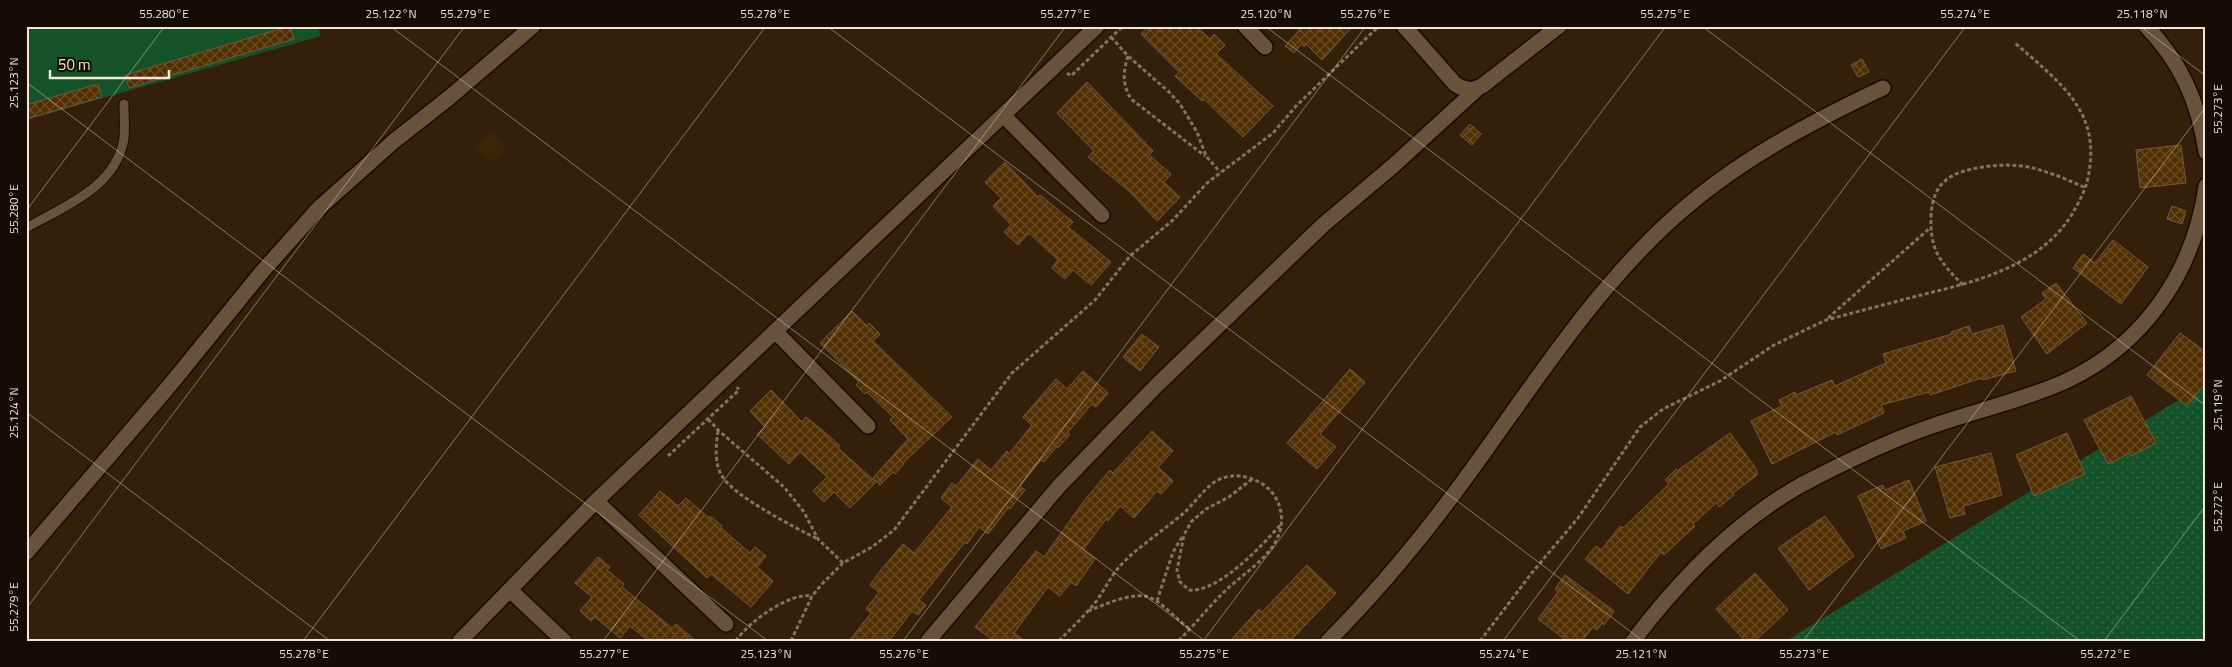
<svg xmlns="http://www.w3.org/2000/svg" width="2232" height="667" font-family="'Titillium Web',sans-serif">
  <style>
    .built { fill: #3d2407 }
    .grass { fill: url(#grass-dots) }
    .park { fill: #145228 }
    .building { fill: url(#building-cross-hatch); stroke: #6f5841 }
    .lines { fill: none; stroke-linecap: round; stroke-linejoin: round }
    .lane-casing { stroke: #1b0900; stroke-width: 11 }
    .street-casing { stroke: #1b0900; stroke-width: 18 }
    .path { stroke: #83725f; stroke-width: 3; stroke-dasharray: 4 2.5; stroke-linecap: butt }
    .lane { stroke: #69523b; stroke-width: 9 }
    .street { stroke: #69523b; stroke-width: 15 }
    .ticks { fill: none; stroke: #f3e5d8; stroke-width: 1; stroke-opacity: 0.45 }
    .neatline { fill: none; stroke: #f3e5d8; stroke-width: 2 }
    .ticks-label { font-size: 12px; text-anchor: middle; fill: #f3e5d8 }
  </style>
  <defs>
    <pattern id="grass-dots" width="8" height="8" patternUnits="userSpaceOnUse" patternTransform="scale(1.25)"><rect width="8" height="8" fill="#145228"/><path d="M2 2h.1M6 6h.1" fill="none" stroke="#376b46" stroke-width="1.8" stroke-linecap="round"/></pattern>
    <pattern id="building-cross-hatch" width="8" height="8" patternUnits="userSpaceOnUse" patternTransform="scale(1.25)"><rect width="8" height="8" fill="#512f00"/><path d="M0 0l8 8M0 8l8-8" fill="none" stroke="#6a4d24"/></pattern>
  </defs>
  <rect width="100%" height="100%" fill="#34200a"/>
  <path class="built" d="M491 132 506 148 491 162 476 146Z"/>
  <path class="grass" d="M2206 383V641H1786Z"/>
  <path class="park" d="M26 26H317L321 36 26 120Z"/>
  <path class="building" d="M290 26 294 39 129 88 125 75Z
    M1149 26H1196L1210 39 1214 34 1225 45 1216 54 1273 106 1243 137 1204 99 1202 101 1175 76 1179 72 1141 34Z
    M1303 26H1353L1322 60 1306 44 1304 47 1301 44 1294 53 1285 46Z
    M1862 59 1869 72 1858 77 1851 65Z
    M1087 82 1153 151 1149 155 1171 174 1164 182 1180 197 1157 221 1130 192 1088 157 1094 151 1057 113Z
    M98 84 102 97 26 119V105Z
    M1470 124 1481 134 1472 145 1460 135Z
    M2181 145 2186 183 2140 188 2136 150Z
    M1005 162 1038 197 1040 195 1073 222 1068 227 1111 262 1091 285 1073 270 1065 279 1052 268 1058 260 1029 233 1018 245 1004 232 1011 225 993 206 1001 198 985 182Z
    M2172 206 2186 211 2182 224 2167 219Z
    M2113 240 2148 267 2121 304 2073 268 2083 254 2095 263Z
    M2056 283 2087 323 2047 354 2021 317 2046 299 2042 293Z
    M852 311 867 326 869 323 880 334 873 341 952 417 903 463 904 464 895 474 893 472 880 485 873 478 908 439 890 420 893 417 867 392 865 394 856 385 859 382 820 343Z
    M2003 325 2016 371 1982 380 1981 378 1930 395 1929 392 1881 405 1884 413 1837 435 1836 432 1772 464 1751 421 1782 406 1779 400 1795 392 1796 395 1832 380 1835 386 1886 363 1883 354 1952 334 1951 332 1969 326 1972 334Z
    M2180 333 2206 352V382L2187 406 2147 375Z
    M1142 334 1159 347 1140 371 1123 357Z
    M1350 369 1365 382 1320 434 1336 447 1317 469 1287 443Z
    M1083 371 1108 393 1096 407 1092 404 1068 432 1070 434 1058 448 1057 446 1044 462 1041 460 1020 486 1025 490 1010 509 1009 507 988 534 979 527 967 544 965 542 919 600 926 605 918 615 912 611 889 641H849L871 613 866 609 879 592 870 585 880 571 903 544 914 553 952 507 941 498 952 483 956 486 978 459 991 470 1007 451 1009 454 1032 425 1023 417 1056 379 1067 389Z
    M771 390 802 422 806 417 827 434 840 446 838 448 876 482 850 508 834 492 824 502 813 491 827 477 800 452 789 464 757 434 765 427 750 411Z
    M2131 396 2156 443 2131 456 2130 453 2108 464 2084 420Z
    M1152 431 1173 451 1158 467 1173 481 1161 494 1157 491 1134 518 1120 506 1108 521 1106 519 1083 550 1095 559 1076 586 1071 582 1060 596 1048 587 1014 633 1025 641H994L975 627 1036 551 1044 557 1084 501 1110 470 1113 473Z
    M1730 433 1757 470V475L1733 493 1734 495 1719 507 1716 503 1693 524 1695 526 1664 555 1661 552 1628 594 1585 559 1596 546 1601 550 1620 526 1623 528 1669 484 1665 480 1676 469 1677 471Z
    M2067 433 2085 474 2034 496 2016 455Z
    M1991 453 2002 495 1963 506 1965 514 1950 518 1935 467Z
    M1909 480 1926 521 1903 531 1906 538 1881 549 1858 496 1883 485 1885 490Z
    M660 491 678 506 686 498 709 518 710 516 722 526 721 528 750 553 755 547 766 556 757 567 773 581 751 607 711 574 707 578 639 515Z
    M1825 516 1854 556 1809 590 1778 548Z
    M598 557 610 567 607 570 624 584 622 587 672 628 676 624 696 641H649L630 626 620 638 595 617 591 621 580 611 592 597 575 583Z
    M1307 565 1336 593 1290 641H1230L1259 609 1262 612Z
    M1755 573 1788 610 1755 641H1745L1716 609Z
    M1565 575 1614 611 1604 625 1602 623 1597 630 1593 627 1582 641H1567L1538 619 1558 592 1555 589Z"/>
  <g class="lines">
    <defs>
      <path id="lane" d="M26 228C63 207 117 187 124 138 125 127 124 115 124 104"/>
      <path id="street" d="M1245 26 1265 47
        M1404 26 1455 84 1460 87 1471 90 1482 86 1559 26
        M2146 26C2181 62 2199 103 2206 152
        M1003 115 1102 215
        M775 331 868 426
        M596 501 726 624
        M26 553 170 385 261 273 319 208 394 141 450 97 533 26
        M510 590 564 641
        M460 641 596 501 1097 26
        M928 641 1060 485 1157 385 1323 225 1394 165 1477 89
        M1328 641C1385 584 1437 519 1483 454 1541 373 1596 289 1670 221 1733 163 1807 124 1883 88
        M1633 641C1679 580 1734 523 1801 485 1841 464 1893 439 1935 425 1978 410 2024 400 2066 381 2145 344 2194 271 2206 186"/>
    </defs>
    <use href="#lane" class="lane-casing"/>
    <use href="#street" class="street-casing"/>
    <path class="path" d="M1111 37 1128 56 1169 92 1180 104 1197 132 1206 156 1220 172
      M1128 56C1123 72 1122 84 1131 99L1205 156
      M1067 73 1071 76 1123 26
      M1963 285C1939 261 1930 250 1931 216 1933 180 1952 172 1983 167 2003 164 2024 164 2043 171 2058 175 2072 182 2086 188
      M1828 318 1930 228
      M708 419 718 430 784 487 804 512 818 539 843 563
      M718 431C716 445 714 463 722 476 732 495 797 529 818 539
      M668 456 739 390 737 387
      M1252 479 1229 497 1206 509 1191 522 1184 535 1177 570 1180 582 1189 590C1218 593 1263 545 1281 524
      M1157 601 1173 552 1182 537
      M1088 611C1104 605 1135 590 1151 598 1164 604 1178 621 1190 629
      M736 641C748 622 790 592 812 596
      M791 641 812 596 822 584 843 563 872 547 894 530 1012 373 1095 300 1130 256 1173 220 1207 183 1273 133 1296 106 1379 26
      M1059 641C1072 627 1087 614 1098 599 1105 588 1111 577 1119 567 1137 547 1166 529 1186 511 1196 501 1204 489 1216 481 1230 473 1246 475 1259 482 1269 487 1277 497 1280 508 1290 547 1249 568 1225 591 1208 607 1195 625 1178 641
      M1480 641 1531 574 1578 518 1640 427 1663 409 1720 381 1774 345 1826 320C1856 312 1887 304 1917 296 1974 282 2037 268 2071 216 2077 205 2084 194 2087 182 2104 112 2061 84 2014 42"/>
    <use href="#lane" class="lane"/>
    <use href="#street" class="street"/>
  </g>
  <path class="ticks" d="M390 26 1205 641M827 26 1643 641M1265 26 2080 641M1702 26 2206 406M2140 26 2206 76M26 82 768 641M26 211 165 26M26 412 330 641M26 609 465 26M303 641 766 26M603 641 1066 26M903 641 1366 26M1203 641 1666 26M1503 641 1966 26M1803 641 2206 107M2104 641 2206 505"/>
  <rect width="2232" height="667" fill="none" stroke="#150c05" stroke-width="55"/>
  <path d="M50 70v8h119v-8" fill="none" stroke="#f3e5d8" stroke-width="2.5"/>
  <text x="58" y="70" font-size="15" fill="#f3e5d8" stroke="#150c05" stroke-width="4" paint-order="stroke">50 m</text>
  <rect x="28" y="28" width="2176" height="612" class="neatline"/>
  <g class="ticks-label">
    <text x="164" y="18">55.280°E</text>
    <text x="391" y="18">25.122°N</text>
    <text x="465" y="18">55.279°E</text>
    <text x="765" y="18">55.278°E</text>
    <text x="1065" y="18">55.277°E</text>
    <text x="1266" y="18">25.120°N</text>
    <text x="1365" y="18">55.276°E</text>
    <text x="1665" y="18">55.275°E</text>
    <text x="1965" y="18">55.274°E</text>
    <text x="2142" y="18">25.118°N</text>
    <text transform="translate(14 83) rotate(-90)" y="4">25.123°N</text>
    <text transform="translate(2218 109) rotate(-90)" y="4">55.273°E</text>
    <text transform="translate(14 209) rotate(-90)" y="4">55.280°E</text>
    <text transform="translate(2218 405) rotate(-90)" y="4">25.119°N</text>
    <text transform="translate(14 413) rotate(-90)" y="4">25.124°N</text>
    <text transform="translate(2218 507) rotate(-90)" y="4">55.272°E</text>
    <text transform="translate(14 607) rotate(-90)" y="4">55.279°E</text>
    <text x="304" y="658">55.278°E</text>
    <text x="604" y="658">55.277°E</text>
    <text x="766" y="658">25.123°N</text>
    <text x="904" y="658">55.276°E</text>
    <text x="1204" y="658">55.275°E</text>
    <text x="1504" y="658">55.274°E</text>
    <text x="1641" y="658">25.121°N</text>
    <text x="1804" y="658">55.273°E</text>
    <text x="2105" y="658">55.272°E</text>
  </g>
</svg>
